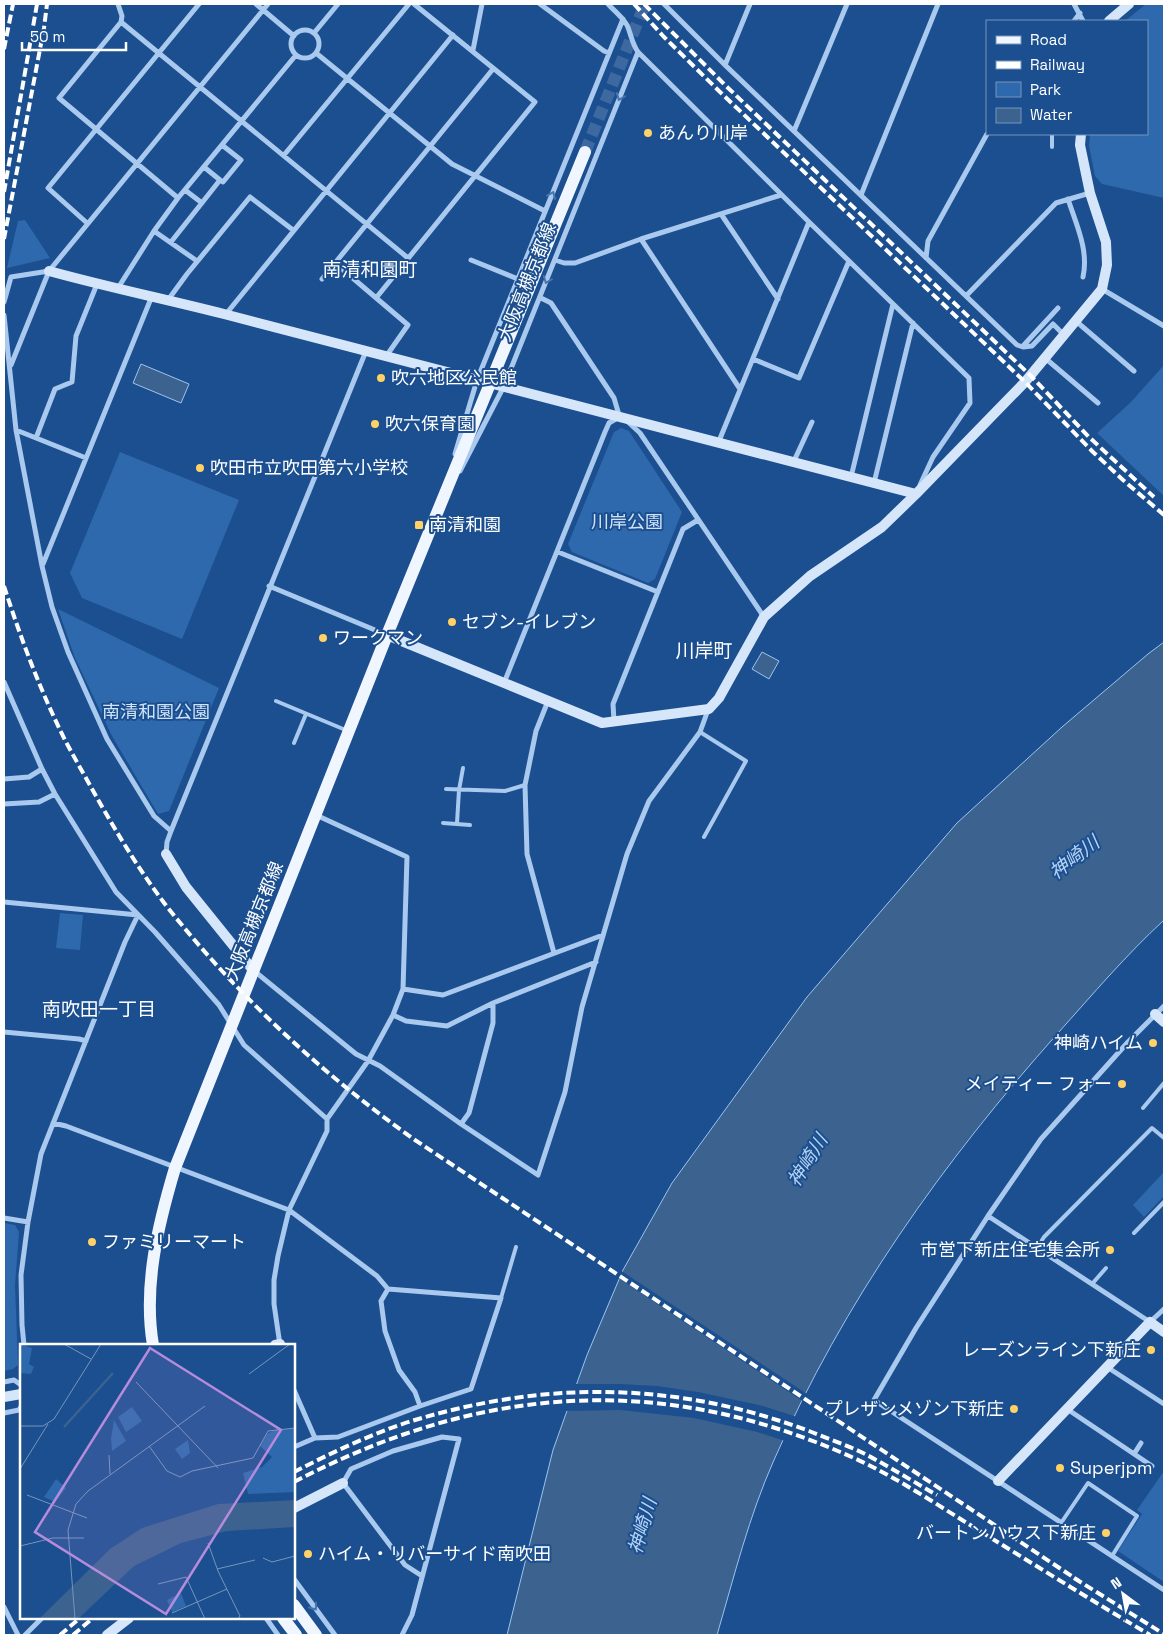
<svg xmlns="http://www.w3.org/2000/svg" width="1168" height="1639" font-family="'Space Grotesk','Noto Sans JP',sans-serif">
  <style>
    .green { fill: #2e69ad }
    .water { fill: #3c6290; stroke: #9cc4f0 }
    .pier { fill: #1b4f8f }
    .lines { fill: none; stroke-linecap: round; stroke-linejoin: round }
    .primary-tunnel { stroke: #3d69a0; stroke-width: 12; stroke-dasharray: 12 6; stroke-linecap: butt }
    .lane { stroke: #a9c9ee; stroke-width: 4 }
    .street { stroke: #a9c9ee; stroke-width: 5 }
    .secondary { stroke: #d6e6fa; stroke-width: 10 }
    .primary { stroke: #f0f6ff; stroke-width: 12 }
    .rail { stroke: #fff; stroke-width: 4; stroke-dasharray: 9 4; stroke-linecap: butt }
    .oneway { stroke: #4674ac }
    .poi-dot { fill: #ffd166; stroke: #1b4f8f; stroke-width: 2 }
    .labels { text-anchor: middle; stroke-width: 4; stroke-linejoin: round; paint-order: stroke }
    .poi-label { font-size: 18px; fill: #fff; stroke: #1b4f8f; text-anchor: start }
    .street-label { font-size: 18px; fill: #fff; stroke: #1b4f8f }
    .park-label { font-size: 18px; fill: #cfe3fa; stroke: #1b4f8f }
    .neighbourhood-label { font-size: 19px; fill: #fff; stroke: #1b4f8f }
    .water-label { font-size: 19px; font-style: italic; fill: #b5d3f5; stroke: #1b4f8f }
    .inset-river { fill: none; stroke: #3c6290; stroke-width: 2.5 }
    .inset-road { fill: none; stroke: #7695bc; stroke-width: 1 }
    .view { fill: #b68bdc; fill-opacity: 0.15; stroke: #b68bdc; stroke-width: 2.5 }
    .inset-edge { fill: none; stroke: #fff; stroke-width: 2.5 }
  </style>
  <rect width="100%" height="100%" fill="#1b4f8f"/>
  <path class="green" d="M1146 4H1164V198L1102 184 1095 176 1089 146 1090 134H1147V21H1125Z
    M25 220 50 258 7 268 18 221Z
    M1164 365V496L1097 433 1131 402Z
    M621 428 629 431 682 512 655 579 648 583 572 552 568 544 614 432Z
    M120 452 239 500 182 639 82 598 70 573Z
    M58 609 219 688 169 811 158 814 112 736 75 658Z
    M60 913 83 915 80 950 56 948Z
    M1164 1172V1196L1144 1217 1133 1205Z
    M4 1223 15 1225 19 1232 15 1285 18 1365 13 1369 4 1371Z
    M1164 1471V1582L1118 1551 1142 1514 1137 1510Z"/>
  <path class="water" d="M141 364 189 384 181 403 133 383Z
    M1164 642V920C1126 955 1093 994 1058 1033 943 1162 844 1301 774 1460 749 1516 734 1577 717 1635H507L553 1450 587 1355 623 1270 672 1183 807 997 957 823 1062 727 1148 654Z
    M762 652 779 661 769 679 752 669Z"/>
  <path class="pier" d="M620 1270 807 1394 804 1402 617 1277Z
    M574 1384H620L657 1386 698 1392 763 1406 797 1417 785 1441 757 1432 694 1418 620 1410 564 1411Z"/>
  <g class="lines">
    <path class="primary-tunnel" d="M585 152 645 4"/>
    <path class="lane" d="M1052 147V134
      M276 701 348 731
      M700 732 746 761 704 837
      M294 743 306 714
      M446 789 505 791 525 785
      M443 823 470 825
      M457 823 459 790 463 768
      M1143 1108 1164 1083
      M1134 1233 1164 1202
      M1037 1248 1044 1237 1152 1128 1164 1138
      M1092 1284 1106 1268
      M501 1298 516 1247
      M1061 1523 1088 1483 1137 1516 1112 1556"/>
    <path class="street" d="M118 4 122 16 121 22 408 258
      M256 4 294 36
      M540 4 604 51 609 53
      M608 4C616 13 620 14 627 25 631 34 632 44 638 52L809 222 969 378 970 403 933 457 920 485
      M664 4 725 65 1017 345 1023 347 1032 346 1053 324 1064 335
      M1074 4 1083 21
      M1074 21 1080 13
      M121 22 59 98 178 198
      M291 44a14 14 0 1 1 28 0a14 14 0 1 1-28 0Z
      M314 33 338 4
      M473 50 482 4
      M316 53 452 164 545 211
      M725 65 750 4
      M794 131 847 4
      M284 155 409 4
      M220 180 223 182 241 160 222 145
      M185 190 202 203
      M861 195 938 4
      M1068 199C1076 224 1089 250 1083 277
      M721 214 778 299
      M87 223 48 188 199 4
      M154 231 197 261
      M641 239 740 389
      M171 242 220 180 204 167
      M926 258 928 241 987 134
      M471 260 518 279
      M555 260 564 263H575L641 239 781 195
      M335 263 408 325 387 355
      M322 279 493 69
      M118 288 154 231 178 198 296 55
      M1102 289 1164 326
      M966 296 1056 203 1090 193
      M376 298 535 102 414 4
      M541 298 551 303 614 398 619 415
      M168 300 187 274 250 197 293 230
      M4 302 11 277 49 271
      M226 314 453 35
      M4 315 16 430 42 566 52 607 68 652 107 739 154 816 171 831
      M1077 322 1134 371
      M1023 346 1058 308
      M1045 358 1098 403
      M753 359 799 378 849 261
      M11 365 49 271 268 4
      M627 421 640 433 764 617
      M16 430 86 458
      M36 438 55 389 72 382 76 336 97 284
      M719 441 809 222
      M455 454 477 380 623 19
      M794 461 812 422
      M460 471 504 386 638 52
      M851 477 893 304
      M874 483 913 323
      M558 552 658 592
      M43 564 152 296
      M269 586 387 635
      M4 682 42 769 55 794 116 892 155 932 219 1005 244 1045 327 1119
      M504 683 605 432 609 423 619 417
      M548 701 536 731 525 785 527 854 554 953
      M614 721 613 704 683 529 698 520
      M4 779 29 777 42 769
      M4 804 39 802 55 794
      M166 854 167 842 171 831 366 351
      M4 902 138 915
      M253 970 356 1054 380 1066 461 1124 538 1175 565 1092 582 1007 627 854 649 801 700 732 708 710
      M403 989 443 995 603 935
      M1164 1006 1128 1042 1041 1139 988 1216 1150 1322 1164 1309
      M393 1015 406 1021 447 1026 493 1003 596 962
      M4 1032 79 1039 86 1041
      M53 1123 66 1126 289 1210 377 1276 388 1289 501 1298 471 1389 420 1406 338 1437 315 1438 294 1447
      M461 1124 469 1113 493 1023V1003
      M988 1216 916 1328 874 1400 1164 1590
      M4 1218 28 1222
      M388 1289 381 1301 385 1331 399 1370 415 1392 420 1406
      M24 1345 22 1325 21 1275 28 1222 41 1154 125 942 138 915
      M280 1345 274 1304V1280L278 1256 289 1210 327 1131V1119L368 1061 393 1015 403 989 407 857 316 815
      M1107 1367 1164 1404
      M4 1382 14 1380 21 1385
      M294 1390 315 1438
      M1067 1409 1152 1466
      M4 1413 19 1410 21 1407
      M1134 1454 1141 1443
      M294 1579 335 1635
      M4 1607 18 1635
      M266 1618 278 1635
      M25 1635 42 1618
      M402 1635 412 1615 459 1439 442 1437 393 1451 351 1469 343 1483 405 1565 422 1576"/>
    <path class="secondary" d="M1109 21 1129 4
      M49 271C107 287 165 299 224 314 455 373 686 432 916 494
      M387 635 602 723 709 709 719 698 764 617 810 576 882 527 916 494 1025 382 1102 289 1107 265 1106 242 1090 193 1080 145 1081 134
      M166 854 186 887 253 970
      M1155 1014 1164 1022
      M275 1345 280 1344
      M4 1397 21 1394
      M998 1481 1150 1322 1164 1332
      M294 1508 343 1483
      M107 1635 129 1618"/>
    <path class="primary" d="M153 1345C143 1286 158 1225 175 1168L387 635 585 152
      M294 1605 316 1635
      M283 1618 296 1635"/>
    <path class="rail" d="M634 4 664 37 719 91 1025 382 1093 452 1123 480 1164 515
      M644 4 725 85 1031 376 1089 437 1154 497
      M4 49 13 4
      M4 192 37 4
      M4 239 44 28 47 4
      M4 586C21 639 40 690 65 740 75 759 86 778 96 796 118 835 141 873 168 908 240 998 321 1073 415 1140L1079 1581
      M294 1472C331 1453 375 1432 415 1420 549 1380 678 1382 809 1431 826 1438 844 1444 861 1452 887 1465 912 1481 937 1495
      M294 1482C480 1385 660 1371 854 1458 896 1477 936 1504 975 1528 1033 1564 1091 1600 1150 1635
      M1074 1578 1164 1634
      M60 1635 80 1618
      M73 1635 93 1618"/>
  </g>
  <defs><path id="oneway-chevron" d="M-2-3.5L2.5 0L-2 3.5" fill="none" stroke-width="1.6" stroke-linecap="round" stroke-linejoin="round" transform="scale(1.25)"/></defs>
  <g class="oneway">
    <use href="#oneway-chevron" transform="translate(620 97) rotate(112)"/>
    <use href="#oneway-chevron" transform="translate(552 195) rotate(-67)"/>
    <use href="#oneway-chevron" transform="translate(547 280) rotate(111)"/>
    <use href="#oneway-chevron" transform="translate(314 1607) rotate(54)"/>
  </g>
  <g class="poi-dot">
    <circle cx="648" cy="133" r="5"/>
    <circle cx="381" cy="378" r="5"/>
    <circle cx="375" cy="424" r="5"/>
    <circle cx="200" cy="468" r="5"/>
    <rect x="414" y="520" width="10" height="10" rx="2.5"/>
    <circle cx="452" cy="622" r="5"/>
    <circle cx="323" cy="638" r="5"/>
    <circle cx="1153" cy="1043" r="5"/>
    <circle cx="1122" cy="1084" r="5"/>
    <circle cx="92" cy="1242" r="5"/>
    <circle cx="1110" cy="1250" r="5"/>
    <circle cx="1151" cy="1350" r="5"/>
    <circle cx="1014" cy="1409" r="5"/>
    <circle cx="1060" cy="1468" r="5"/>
    <circle cx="1106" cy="1533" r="5"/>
    <circle cx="308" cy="1554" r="5"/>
  </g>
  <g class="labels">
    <g class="poi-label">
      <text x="658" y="139">あんり川岸</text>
      <text x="391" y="384">吹六地区公民館</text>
      <text x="385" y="430">吹六保育園</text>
      <text x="210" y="474">吹田市立吹田第六小学校</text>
      <text x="429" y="531">南清和園</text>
      <text x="462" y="628">セブン-イレブン</text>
      <text x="333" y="644">ワークマン</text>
      <text x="1143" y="1049" text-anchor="end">神崎ハイム</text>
      <text x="1112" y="1090" text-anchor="end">メイティー フォー</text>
      <text x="102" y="1248">ファミリーマート</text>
      <text x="1100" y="1256" text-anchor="end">市営下新庄住宅集会所</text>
      <text x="1141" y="1356" text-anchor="end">レーズンライン下新庄</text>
      <text x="1004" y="1415" text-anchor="end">プレザンメゾン下新庄</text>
      <text x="1070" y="1474">Superjpm</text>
      <text x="1096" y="1539" text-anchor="end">バートンハウス下新庄</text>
      <text x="318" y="1560">ハイム・リバーサイド南吹田</text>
    </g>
    <g class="street-label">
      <text transform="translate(527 282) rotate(-68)" y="6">大阪高槻京都線</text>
      <text transform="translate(254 921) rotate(-68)" y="6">大阪高槻京都線</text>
    </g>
    <g class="park-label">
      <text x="627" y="528">川岸公園</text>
      <text x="156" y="718">南清和園公園</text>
    </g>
    <g class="neighbourhood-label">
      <text x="370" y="276">南清和園町</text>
      <text x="704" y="657">川岸町</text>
      <text x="99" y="1016">南吹田一丁目</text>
    </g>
    <g class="water-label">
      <text transform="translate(1074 857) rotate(-38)" y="7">神崎川</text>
      <text transform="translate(807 1160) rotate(-58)" y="7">神崎川</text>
      <text transform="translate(642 1526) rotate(-74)" y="7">神崎川</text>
    </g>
  </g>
  <g transform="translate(20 1344)">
    <rect width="275" height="275" fill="#1b4f8f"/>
    <path d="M0 0 12 4 9 20 14 23 11 30 0 29ZM112 63 122 77 106 88 98 73ZM94 76 106 97 92 107 91 94ZM257 85H275V148L228 150 223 129 242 123 252 113 240 102 247 90ZM168 96 170 109 162 115 155 105ZM36 135 46 144 35 158 24 153ZM161 249 166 262 152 268 147 256Z" fill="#2e69ad"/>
    <path d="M275 156V183L207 187 161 199 114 222 58 275H19L90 205 122 184 198 160Z" fill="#3c6290"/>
    <path class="inset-river" d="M44 83 93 29"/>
    <path class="inset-road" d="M44 0 71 15M229 30 270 0M116 38 198 124M0 82H23L34 75 81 0M129 102 147 127 160 133 172 127 233 114 248 87 275 84M89 111 90 130M0 125 28 80M7 151 67 174M188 199 198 227 220 272 218 275M0 202 33 194H64M243 214 252 218 275 212M197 225 235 216M138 240 166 233 185 275M152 269 207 245M55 275 48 186 56 160 68 147 185 62"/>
    <path class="view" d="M130 4 261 86 146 270 15 188Z"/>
    <rect width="275" height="275" class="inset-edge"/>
  </g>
  <rect width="1168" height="1639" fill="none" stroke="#ffffff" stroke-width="10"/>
  <rect x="986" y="20" width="162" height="115" fill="#1b4f8f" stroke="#7695bc"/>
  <rect x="996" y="36" width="25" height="8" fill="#f0f6ff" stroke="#7695bc"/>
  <text x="1030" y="45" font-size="15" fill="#ffffff">Road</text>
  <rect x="996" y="61" width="25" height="8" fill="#ffffff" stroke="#7695bc"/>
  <text x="1030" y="70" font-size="15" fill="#ffffff">Railway</text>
  <rect x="996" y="82" width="25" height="15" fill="#2e69ad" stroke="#7695bc"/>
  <text x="1030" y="95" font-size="15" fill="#ffffff">Park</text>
  <rect x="996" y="108" width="25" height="15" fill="#3c6290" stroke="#7695bc"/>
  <text x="1030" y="120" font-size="15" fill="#ffffff">Water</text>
  <g transform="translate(1123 1594) rotate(328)" stroke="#1b4f8f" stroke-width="4" paint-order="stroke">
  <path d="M0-4L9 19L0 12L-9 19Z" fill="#ffffff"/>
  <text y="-8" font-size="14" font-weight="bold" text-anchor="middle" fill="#ffffff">N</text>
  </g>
  <path d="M22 42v8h104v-8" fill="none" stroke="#ffffff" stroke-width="2.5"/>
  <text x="30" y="42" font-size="15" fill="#ffffff" stroke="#1b4f8f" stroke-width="4" paint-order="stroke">50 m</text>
</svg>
